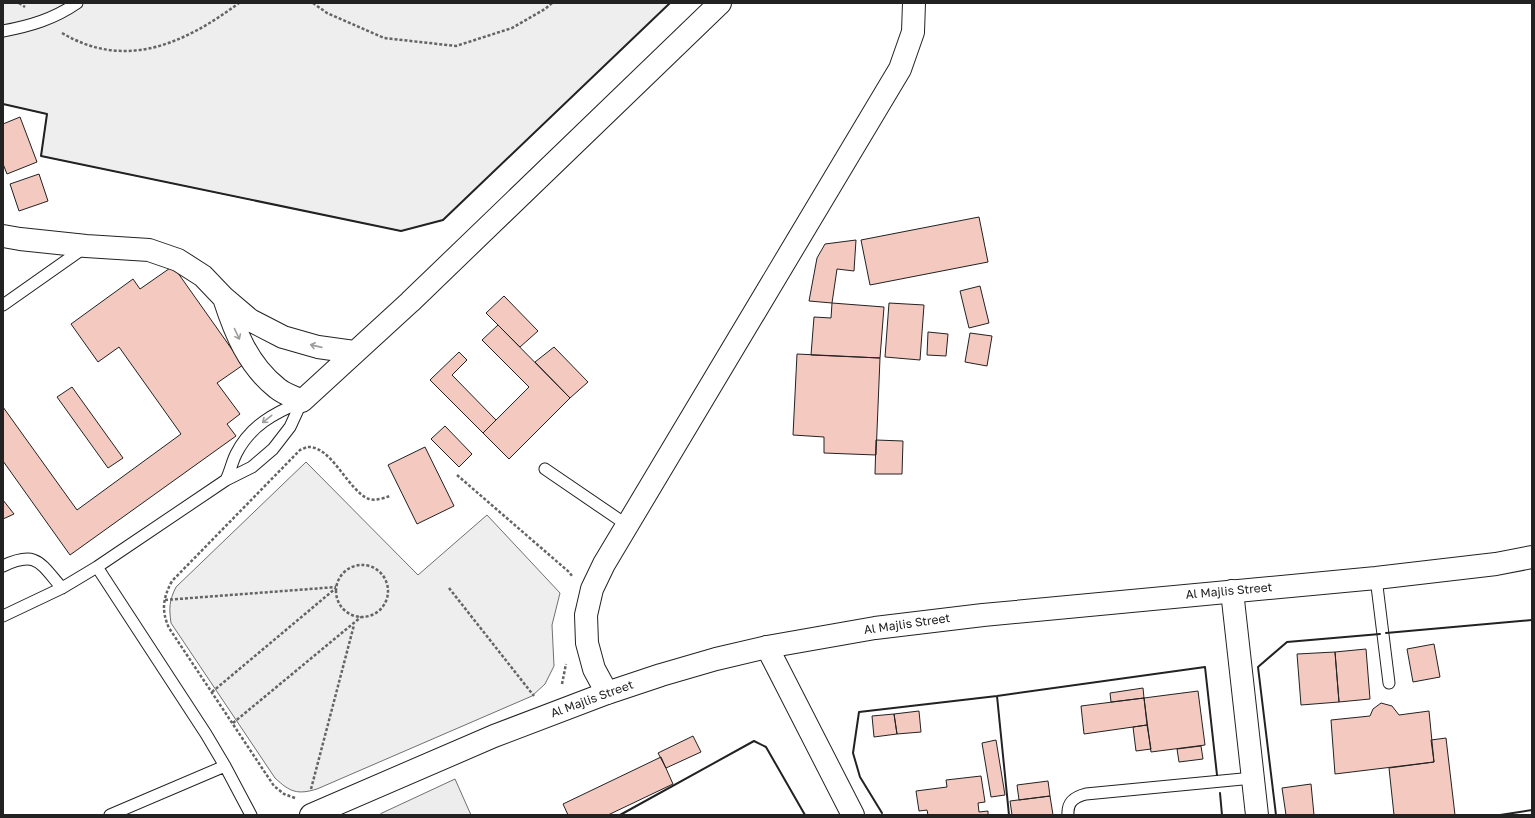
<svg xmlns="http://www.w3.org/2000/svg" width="1535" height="818" font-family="'Golos Text',sans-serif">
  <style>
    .green { fill: #eee; stroke: #6f6f6f }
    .parking { fill: #ededed; stroke: #6f6f6f }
    .building { fill: #f3c9c0; stroke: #222 }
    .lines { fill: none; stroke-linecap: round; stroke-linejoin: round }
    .lane-casing { stroke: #222; stroke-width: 13 }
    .street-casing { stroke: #222; stroke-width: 24 }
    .secondary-casing { stroke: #222; stroke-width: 24 }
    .path { stroke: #646464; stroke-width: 2.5; stroke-dasharray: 3 2; stroke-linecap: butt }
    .lane { stroke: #fff; stroke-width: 11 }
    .street { stroke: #fff; stroke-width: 22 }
    .secondary { stroke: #fff; stroke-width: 22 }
    .wall { stroke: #222; stroke-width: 2 }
    .oneway { stroke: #9c9c9c }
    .labels { text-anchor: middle; stroke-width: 3; stroke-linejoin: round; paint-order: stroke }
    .street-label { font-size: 12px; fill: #222; stroke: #fff }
  </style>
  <rect width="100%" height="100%" fill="#fff"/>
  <path class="green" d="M3 3H670L443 220 401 231 41 156 47 114 3 104Z
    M306 462 418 575 487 515 560 593 552 625 554 666 545 684 532 696 317 789C297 795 290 792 275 778L171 623C169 608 169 601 176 587Z"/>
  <path class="parking" d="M455 779 471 815H379L382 813Z"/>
  <path class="building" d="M20 117 37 162 7 174 3 164V124Z
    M39 174 48 201 19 211 10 184Z
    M979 217 988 262 870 285 861 240Z
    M856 240 854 271 837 269 832 303 809 301 817 258 825 244Z
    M173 266 243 365 217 383 240 414 227 424 236 436 70 555 3 461V407L77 510 181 434 119 347 98 362 71 324 133 279 140 289Z
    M980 286 989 323 969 328 960 291Z
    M504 296 538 331 520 347 486 313Z
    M832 303 884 307 880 358 811 355 814 317 831 318Z
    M889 303 924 305 920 360 885 357Z
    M498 325 570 398 509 459 483 433 529 387 482 340Z
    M928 332 948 334 946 356 927 355Z
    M970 333 992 336 987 366 965 362Z
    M554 347 588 382 570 398 535 362Z
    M459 352 467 360 452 375 496 420 483 433 430 380Z
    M797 354 880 358 876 455 824 453V437L793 435Z
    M72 387 123 458 108 468 57 397Z
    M445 426 472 454 459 467 431 439Z
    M876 440 903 441 902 474H875Z
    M425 447 454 506 417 524 388 465Z
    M3 500 14 514 3 519Z
    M1434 644 1440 677 1413 682 1407 649Z
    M1366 649 1370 699 1339 702 1335 652Z
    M1335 652 1339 702 1301 705 1297 654Z
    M1143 688 1144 698 1111 702 1110 693Z
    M1198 691 1205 745 1151 752 1144 698Z
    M1144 698 1147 725 1084 734 1081 706Z
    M1381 703 1392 706 1399 715 1429 711 1434 762 1335 774 1331 720 1370 716 1373 709Z
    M919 711 921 732 897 734 894 714Z
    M894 714 897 734 874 737 872 716Z
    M1147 725 1151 749 1136 751 1133 727Z
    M693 736 701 752 666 768 658 753Z
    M1446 738 1455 815H1394L1389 768 1434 762 1431 740Z
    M996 740 1005 795 991 797 982 743Z
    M1201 746 1203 759 1179 762 1177 749Z
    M661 757 673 784 608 815H568L563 804Z
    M981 776 985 802 978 803 979 812 988 811V815H928L927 810 919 811 916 791 947 787 946 780Z
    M1048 781 1050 796 1019 800 1017 785Z
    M1311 784 1314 815H1286L1282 788Z
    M1050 796 1053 815H1012L1010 801Z"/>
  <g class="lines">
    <defs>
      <path id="lane" d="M3 31C30 26 54 19 77 3
        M3 305 84 248
        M545 469 627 525
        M226 480C230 472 232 462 236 454 250 426 274 413 301 402
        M3 566C37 550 40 563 62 588
        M97 567 206 734 225 766 251 815
        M1376 578 1389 683
        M3 616 62 588 97 567 226 480 252 467 273 449 290 427 302 401
        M110 815 225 766
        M1068 815C1067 802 1074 797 1086 794L1253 778"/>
      <path id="street" d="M3 236 20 239 86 246 149 250 178 260 203 276 224 298 250 320 283 337 318 347 354 352
        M224 298C235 332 248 365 277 388 284 394 294 397 302 401L410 302 720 3
        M1232 591 1257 815
        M767 647 853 815
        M607 693 594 669 587 643 586 615 592 589 604 564 900 69 913 32 914 3"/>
      <path id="secondary" d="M311 815 494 736 607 693 661 675 716 659 767 647 875 628 983 615 1376 578 1496 564 1532 557"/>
    </defs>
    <use href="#lane" class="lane-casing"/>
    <use href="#street" class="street-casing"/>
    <use href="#secondary" class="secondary-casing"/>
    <path class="path" d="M19 3 25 7
      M313 3 327 13 384 38 456 46 512 28 545 9 552 3
      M62 33C126 71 185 43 239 3
      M457 475 569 572 572 576
      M336 591a26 26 0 1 1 52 0a26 26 0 1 1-52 0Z
      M449 588 534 696
      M165 600 336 587
      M562 684 566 664
      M212 692 336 588
      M233 723 361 617
      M311 789 354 625
      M295 798 284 794 274 786 169 628C161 610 163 598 172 581L300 450C303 449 306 447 308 447 332 446 348 491 369 499 376 501 384 498 390 496"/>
    <use href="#lane" class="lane"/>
    <use href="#street" class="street"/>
    <use href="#secondary" class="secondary"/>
    <path class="wall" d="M3 104 47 114 41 156 401 231 443 220 670 3
      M1386 633 1532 620
      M997 696 1009 815
      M1220 793 1222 815
      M882 813 860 777 853 753 859 712 997 696 1205 667 1217 775
      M620 815 754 741 766 747 805 815
      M1276 815 1258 667 1287 642 1380 634
      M1500 815 1532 810"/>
  </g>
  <defs><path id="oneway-shaft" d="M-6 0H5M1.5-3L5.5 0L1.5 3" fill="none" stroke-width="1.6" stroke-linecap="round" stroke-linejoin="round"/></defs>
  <g class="oneway">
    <use href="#oneway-shaft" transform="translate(237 334) rotate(65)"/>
    <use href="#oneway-shaft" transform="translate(316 346) rotate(-167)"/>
    <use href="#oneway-shaft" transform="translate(267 419) rotate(142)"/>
  </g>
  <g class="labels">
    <g class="street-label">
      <text transform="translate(1229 591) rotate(-5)" y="4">Al Majlis Street</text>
      <text transform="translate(907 624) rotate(-8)" y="4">Al Majlis Street</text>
      <text transform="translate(592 699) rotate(-20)" y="4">Al Majlis Street</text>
    </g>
  </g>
  <rect width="1535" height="818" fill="none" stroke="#222222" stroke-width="8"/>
</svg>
